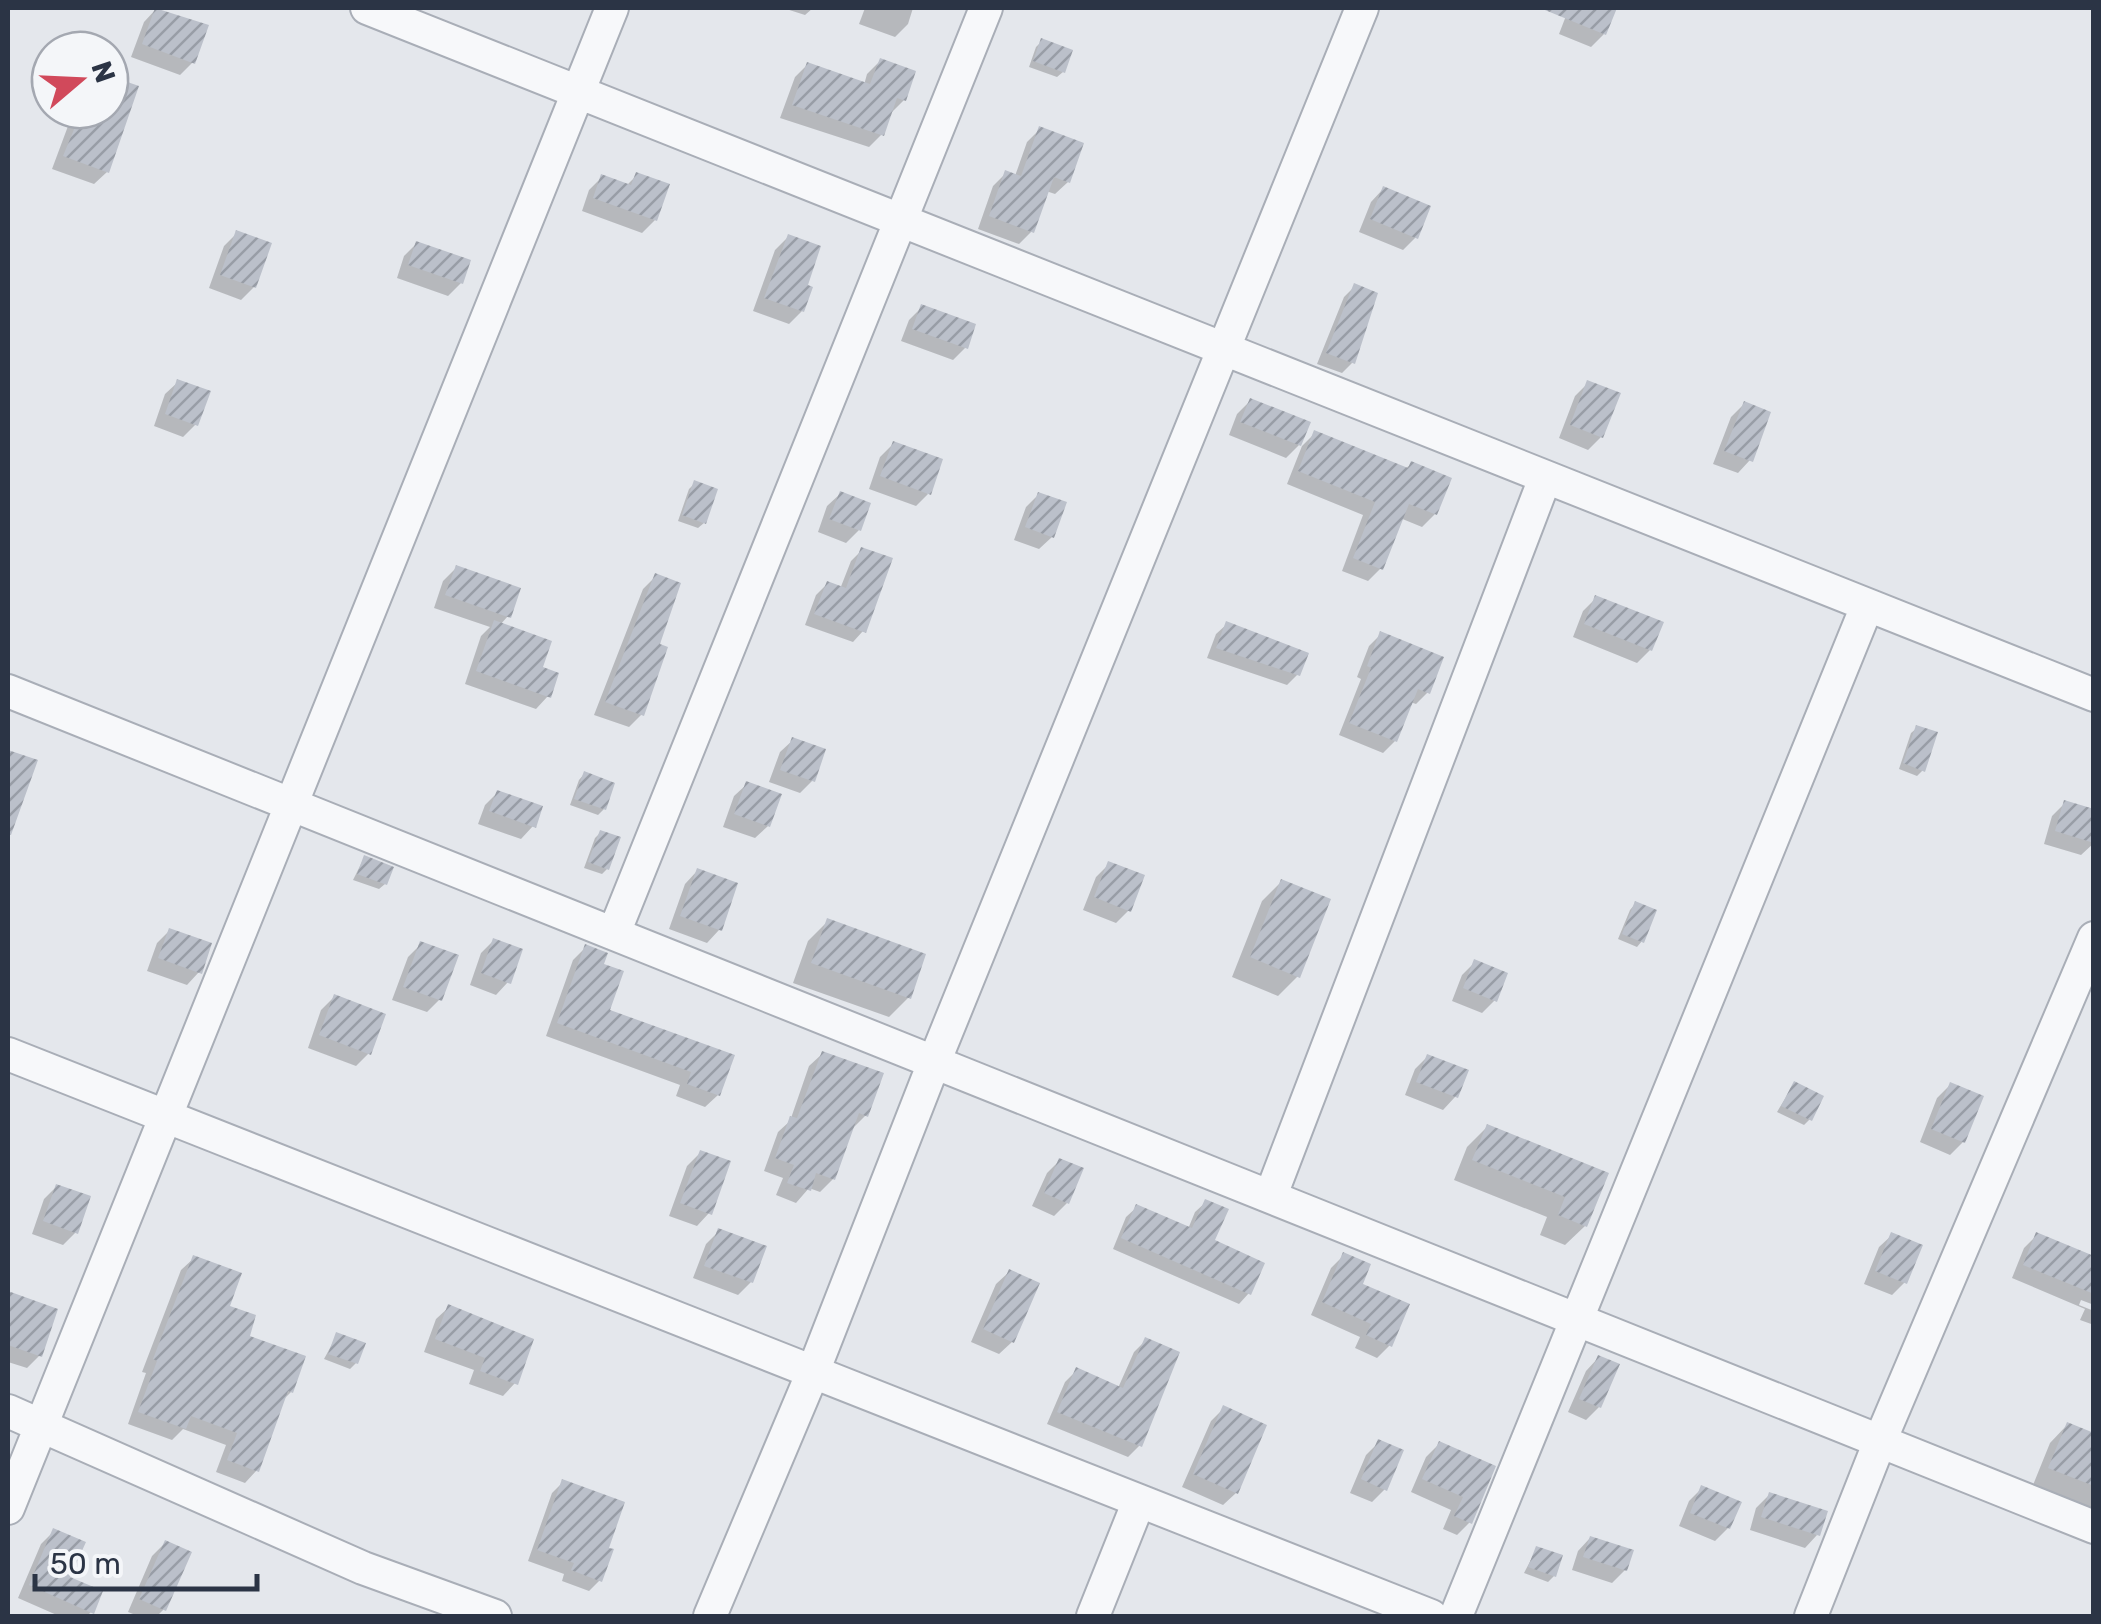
<svg xmlns="http://www.w3.org/2000/svg" width="2101" height="1624" font-family="Rubik,sans-serif">
  <style>
    .shadow { fill: #0003 }
    .building { fill: url(#building-hatch) }
    .lines { fill: none; stroke-linecap: round; stroke-linejoin: round }
    .minor-casing { stroke: #a9aeb7; stroke-width: 36 }
    .minor { stroke: #f7f8fa; stroke-width: 32 }
  </style>
  <defs>
    <pattern id="building-hatch" width="6" height="6" patternUnits="userSpaceOnUse" patternTransform="scale(2.5)"><rect width="6" height="6" fill="#bbc0ca"/><path d="M-1 1l2-2M0 6l6-6M5 7l2-2" fill="none" stroke="#989da6"/></pattern>
  </defs>
  <rect width="100%" height="100%" fill="#e4e7ec"/>
  <path class="shadow" d="M783 8H813L805 15Z
    M865 8H913L908 24 895 37 859 24Z
    M1569 8H1614L1604 34 1591 47 1559 34Z
    M156 9 193 62 180 75 131 57 144 22Z
    M1042 41 1063 72 1057 77 1029 67 1036 47Z
    M880 61 904 100 891 113 882 134 869 147 780 118 795 77 808 64 864 85 867 74Z
    M110 78 136 88 107 172 94 184 52 169 74 110H110Z
    M1040 129 1068 182 1055 194 1046 191 1032 231 1019 244 978 229 993 186 1006 173 1015 176 1027 142Z
    M637 175 655 220 642 233 582 211 589 190 602 177 626 186Z
    M1383 189 1416 237 1403 250 1359 232 1371 202Z
    M237 233 254 287 241 300 209 288 224 246Z
    M788 237 805 287 802 311 789 324 753 311 775 250Z
    M417 243 461 283 448 296 397 278 404 256Z
    M1355 286 1352 363 1342 373 1317 364 1344 297Z
    M922 307 966 347 953 360 901 341 909 320Z
    M178 382 196 424 183 437 154 426 165 394Z
    M1588 383 1601 437 1588 450 1559 438 1575 396Z
    M1250 401 1299 445 1286 458 1229 435 1237 414Z
    M1744 404 1750 460 1738 473 1713 464 1731 417Z
    M1315 433 1405 469 1411 464 1435 514 1422 527 1400 518 1381 568 1368 581 1342 571 1363 515 1287 484 1302 446Z
    M893 444 928 494 916 506 869 489 880 457Z
    M695 483 704 523 698 528 678 521 689 489Z
    M840 494 859 530 846 543 818 532 827 506Z
    M1038 495 1052 537 1039 549 1014 540 1026 507Z
    M862 550 863 631 853 642 805 625 816 595 827 584 840 589 851 561Z
    M456 568 508 616 500 625 548 696 536 709 465 684 481 636 490 627 434 608 443 581Z
    M656 576V645L642 714 629 727 594 715 643 589Z
    M1596 598 1650 650 1637 663 1573 637 1583 611Z
    M1227 624 1298 674 1287 685 1207 658 1216 634Z
    M1381 634 1428 692 1416 704 1410 702 1395 741 1383 753 1339 735 1361 679 1357 677 1369 646Z
    M1917 728 1923 770 1917 776 1899 769 1911 733Z
    M793 740 813 780 800 793 769 782 780 752Z
    M584 774 604 809 598 815 570 805 579 780Z
    M747 784 768 826 755 838 723 827 734 796Z
    M498 792 533 826 521 839 478 824 485 805Z
    M2065 803 2094 811V843L2081 855 2044 844 2052 816Z
    M600 833 607 869 602 874 584 868 595 838Z
    M364 858 385 884 379 889 353 880Z
    M1109 864 1129 910 1116 923 1083 910 1096 877Z
    M697 871 719 930 707 943 669 929 685 884Z
    M1281 882 1298 976 1278 996 1232 977 1262 901Z
    M1635 904 1642 941 1637 947 1618 939 1630 910Z
    M828 921 909 997 889 1017 793 983 808 941Z
    M170 930 199 972 187 985 147 971 157 943Z
    M494 940 508 982 496 995 470 985 481 953Z
    M421 944 440 999 427 1012 392 1000 408 957Z
    M586 947 601 965 607 1012 732 1056 718 1095 705 1107 676 1096 680 1085 546 1036 573 960Z
    M1475 962 1495 1000 1482 1013 1452 1001 1462 975Z
    M334 997 369 1053 356 1066 308 1048 321 1010Z
    M822 1054 866 1115 853 1128 833 1179 820 1192 809 1188 796 1203 776 1195 783 1178 764 1171 778 1132 790 1121 809 1066Z
    M1428 1056 1465 1072 1455 1097 1443 1110 1405 1095 1415 1069Z
    M1794 1084 1810 1119 1804 1125 1777 1112Z
    M1950 1085 1963 1142 1950 1155 1920 1142 1937 1098Z
    M1487 1127 1605 1175 1585 1226 1565 1245 1540 1235 1547 1217 1454 1180 1467 1147Z
    M700 1153 709 1213 697 1226 669 1216 687 1166Z
    M1059 1161 1081 1170 1067 1203 1054 1216 1032 1206 1047 1173Z
    M57 1186 76 1232 63 1245 32 1234 44 1199Z
    M1206 1202 1211 1242 1249 1293 1239 1304 1113 1249 1126 1217 1137 1207 1188 1229 1195 1212Z
    M719 1231 751 1282 738 1295 693 1278 706 1244Z
    M1892 1235 1905 1282 1892 1295 1864 1284 1879 1247Z
    M2037 1235 2094 1259V1305L2081 1300 2079 1305 2094 1311V1325L2080 1320 2085 1309 2012 1278 2024 1248Z
    M1344 1255 1390 1345 1377 1358 1355 1348 1360 1337 1311 1315 1331 1268Z
    M194 1258 247 1338 291 1392 282 1401 257 1470 245 1483 216 1472 226 1445 183 1429 172 1440 128 1424 146 1373 142 1372 181 1270Z
    M1009 1272 1012 1342 999 1354 971 1342 996 1284Z
    M8 1294 55 1310 39 1356 27 1368 8 1362Z
    M449 1307 515 1383 503 1396 469 1384 474 1370 424 1352 436 1319Z
    M337 1335 356 1363 350 1369 324 1359Z
    M1146 1340 1140 1445 1128 1457 1047 1424 1065 1382 1077 1370 1118 1388 1134 1352Z
    M1598 1358 1599 1407 1586 1420 1568 1412 1586 1371Z
    M1224 1408 1236 1493 1223 1505 1182 1487 1211 1421Z
    M2067 1425 2094 1436V1510L2033 1485 2050 1443Z
    M1379 1442 1385 1489 1372 1502 1350 1493 1366 1455Z
    M1439 1444 1492 1467 1470 1522 1457 1535 1443 1529 1451 1510 1411 1492 1426 1457Z
    M563 1482 606 1549 600 1580 589 1591 562 1581 564 1574 528 1561 552 1493Z
    M1702 1488 1728 1528 1715 1541 1679 1526 1689 1501Z
    M1769 1495 1817 1535 1805 1548 1750 1530 1756 1508Z
    M54 1531 67 1578 91 1612 87 1616H59L18 1598 41 1544Z
    M1590 1538 1625 1570 1612 1583 1572 1570 1578 1551Z
    M165 1543 164 1609 157 1616H138L128 1612 152 1556Z
    M1537 1548 1554 1576 1548 1582 1524 1573Z"/>
  <path class="building" d="M155 8 209 25 195 64 142 44Z
    M1540 8H1617L1606 35Z
    M1041 38 1073 50 1065 73 1033 61Z
    M880 58 916 71 906 101 897 98 884 136 792 105 807 62 870 84Z
    M110 76 139 86 109 173 63 156 82 110H110Z
    M1039 126 1084 143 1070 183 1054 177 1034 233 989 216 1005 170 1021 176Z
    M636 172 670 184 657 221 593 198 601 174 631 185Z
    M1383 186 1431 206 1418 239 1370 219Z
    M236 230 272 243 256 288 220 275Z
    M788 234 821 246 808 285 813 287 804 312 764 298Z
    M416 241 471 260 463 284 408 265Z
    M1354 283 1378 293 1355 364 1326 353Z
    M921 304 976 324 968 349 912 329Z
    M177 379 211 391 198 426 165 414Z
    M1587 380 1621 393 1603 438 1570 425Z
    M1250 398 1311 422 1301 446 1240 422Z
    M1744 401 1771 412 1753 462 1724 451Z
    M1314 430 1408 468 1411 461 1452 478 1437 515 1409 504 1383 570 1353 558 1375 502 1298 471Z
    M893 441 943 459 931 495 880 476Z
    M694 480 718 489 706 524 682 515Z
    M840 491 871 503 861 531 829 519Z
    M1038 492 1067 502 1054 538 1025 527Z
    M861 547 893 558 866 633 814 614 827 581 846 588Z
    M456 565 521 588 511 618 445 595Z
    M655 573 681 583 660 644 668 647 644 716 605 702Z
    M1595 595 1664 622 1652 651 1584 624Z
    M494 620 552 641 543 667 559 673 551 698 476 671Z
    M1226 621 1309 653 1300 676 1216 648Z
    M1380 631 1444 657 1430 694 1418 689 1397 742 1349 723 1371 668 1367 666Z
    M1916 725 1938 732 1925 772 1903 763Z
    M792 737 826 749 815 782 780 770Z
    M8 750 38 760 11 835H8Z
    M584 771 615 783 606 810 574 799Z
    M746 781 782 794 770 827 734 814Z
    M497 790 543 806 536 828 489 811Z
    M2064 800 2094 809V843L2055 831Z
    M600 830 621 837 609 870 588 862Z
    M364 855 394 867 387 885 357 874Z
    M1108 861 1145 875 1131 912 1094 897Z
    M697 868 738 883 722 931 680 916Z
    M1281 879 1331 899 1300 978 1250 957Z
    M1635 901 1657 910 1644 943 1622 934Z
    M827 918 926 954 911 999 811 963Z
    M169 928 212 943 202 974 158 958Z
    M493 938 523 949 511 984 481 973Z
    M420 941 459 955 442 1001 403 987Z
    M585 944 608 953 604 964 624 971 610 1010 735 1055 720 1096 687 1084 691 1072 557 1023Z
    M1474 959 1508 973 1497 1002 1463 988Z
    M334 994 386 1014 371 1055 319 1035Z
    M822 1051 884 1073 868 1117 859 1113 835 1180 816 1173 811 1191 787 1183 794 1165 775 1158 790 1116 797 1118Z
    M1427 1054 1469 1070 1458 1098 1416 1082Z
    M1794 1081 1824 1096 1812 1121 1781 1106Z
    M1950 1082 1984 1096 1965 1143 1931 1129Z
    M1487 1124 1609 1173 1587 1227 1558 1215 1565 1197 1472 1160Z
    M700 1150 731 1161 712 1215 680 1203Z
    M1059 1158 1084 1168 1069 1204 1044 1193Z
    M56 1184 91 1196 78 1234 43 1221Z
    M1205 1199 1229 1209 1215 1240 1265 1263 1251 1295 1121 1238 1136 1204 1192 1228Z
    M718 1228 767 1246 753 1283 704 1266Z
    M1891 1232 1923 1245 1907 1284 1875 1271Z
    M2036 1232 2094 1256V1294L2023 1265Z
    M1343 1252 1371 1264 1363 1284 1410 1304 1392 1347 1366 1335 1371 1324 1322 1302Z
    M193 1255 242 1273 230 1306 256 1315 250 1336 306 1356 293 1393 288 1391 259 1472 227 1460 237 1433 191 1416 186 1429 138 1412 157 1361 153 1359Z
    M1009 1269 1040 1283 1014 1343 983 1329Z
    M8 1291 58 1309 42 1357 8 1345Z
    M448 1304 534 1339 518 1385 480 1371 485 1358 435 1339Z
    M336 1332 366 1343 358 1364 328 1354Z
    M1145 1337 1180 1352 1142 1447 1057 1412 1076 1367 1123 1388Z
    M1598 1355 1620 1364 1601 1408 1579 1399Z
    M1223 1405 1267 1425 1238 1494 1193 1474Z
    M2067 1422 2094 1433V1486L2048 1468Z
    M1378 1439 1404 1450 1387 1491 1361 1479Z
    M1439 1441 1496 1466 1472 1524 1454 1516 1463 1497 1422 1479Z
    M562 1479 625 1502 609 1548 614 1549 602 1582 571 1570 574 1563 537 1550Z
    M1701 1485 1742 1502 1730 1529 1690 1513Z
    M1769 1492 1828 1511 1820 1536 1761 1517Z
    M53 1528 86 1542 70 1577 103 1591 94 1614 29 1585Z
    M1590 1536 1634 1550 1627 1571 1583 1557Z
    M165 1540 192 1552 166 1611 139 1599Z
    M1536 1546 1563 1555 1556 1577 1528 1567Z"/>
  <g class="lines">
    <defs>
      <path id="minor" d="M367 8 2094 695
        M8 691 2094 1527
        M614 933 986 8
        M8 1054 1431 1616
        M1271 1195 1545 478
        M8 1411 363 1568 495 1616
        M8 1508 612 8
        M710 1616 813 1372 935 1060 1362 8
        M1093 1616 1139 1501
        M1456 1616 1867 606
        M1811 1616 1880 1441 2094 938"/>
    </defs>
    <use href="#minor" class="minor-casing"/>
    <use href="#minor" class="minor"/>
  </g>
  <rect width="2101" height="1624" fill="none" stroke="#2b3445" stroke-width="20"/>
  <g transform="translate(80 80) rotate(71)"><circle r="48" fill="#f4f6f9" stroke="#a4a8b1" stroke-width="2.5"/>
  <path d="M0-8L18 38L0 25L-18 38Z" fill="#d1495b"/>
  <text y="-15" font-size="28" font-weight="bold" text-anchor="middle" fill="#2b3445">N</text>
  </g>
  <path d="M35 1574v15h222v-15" fill="none" stroke="#2b3445" stroke-width="5"/>
  <text x="50" y="1574" font-size="30" fill="#2b3445" stroke="#f4f6f9" stroke-width="8" paint-order="stroke">50 m</text>
</svg>
